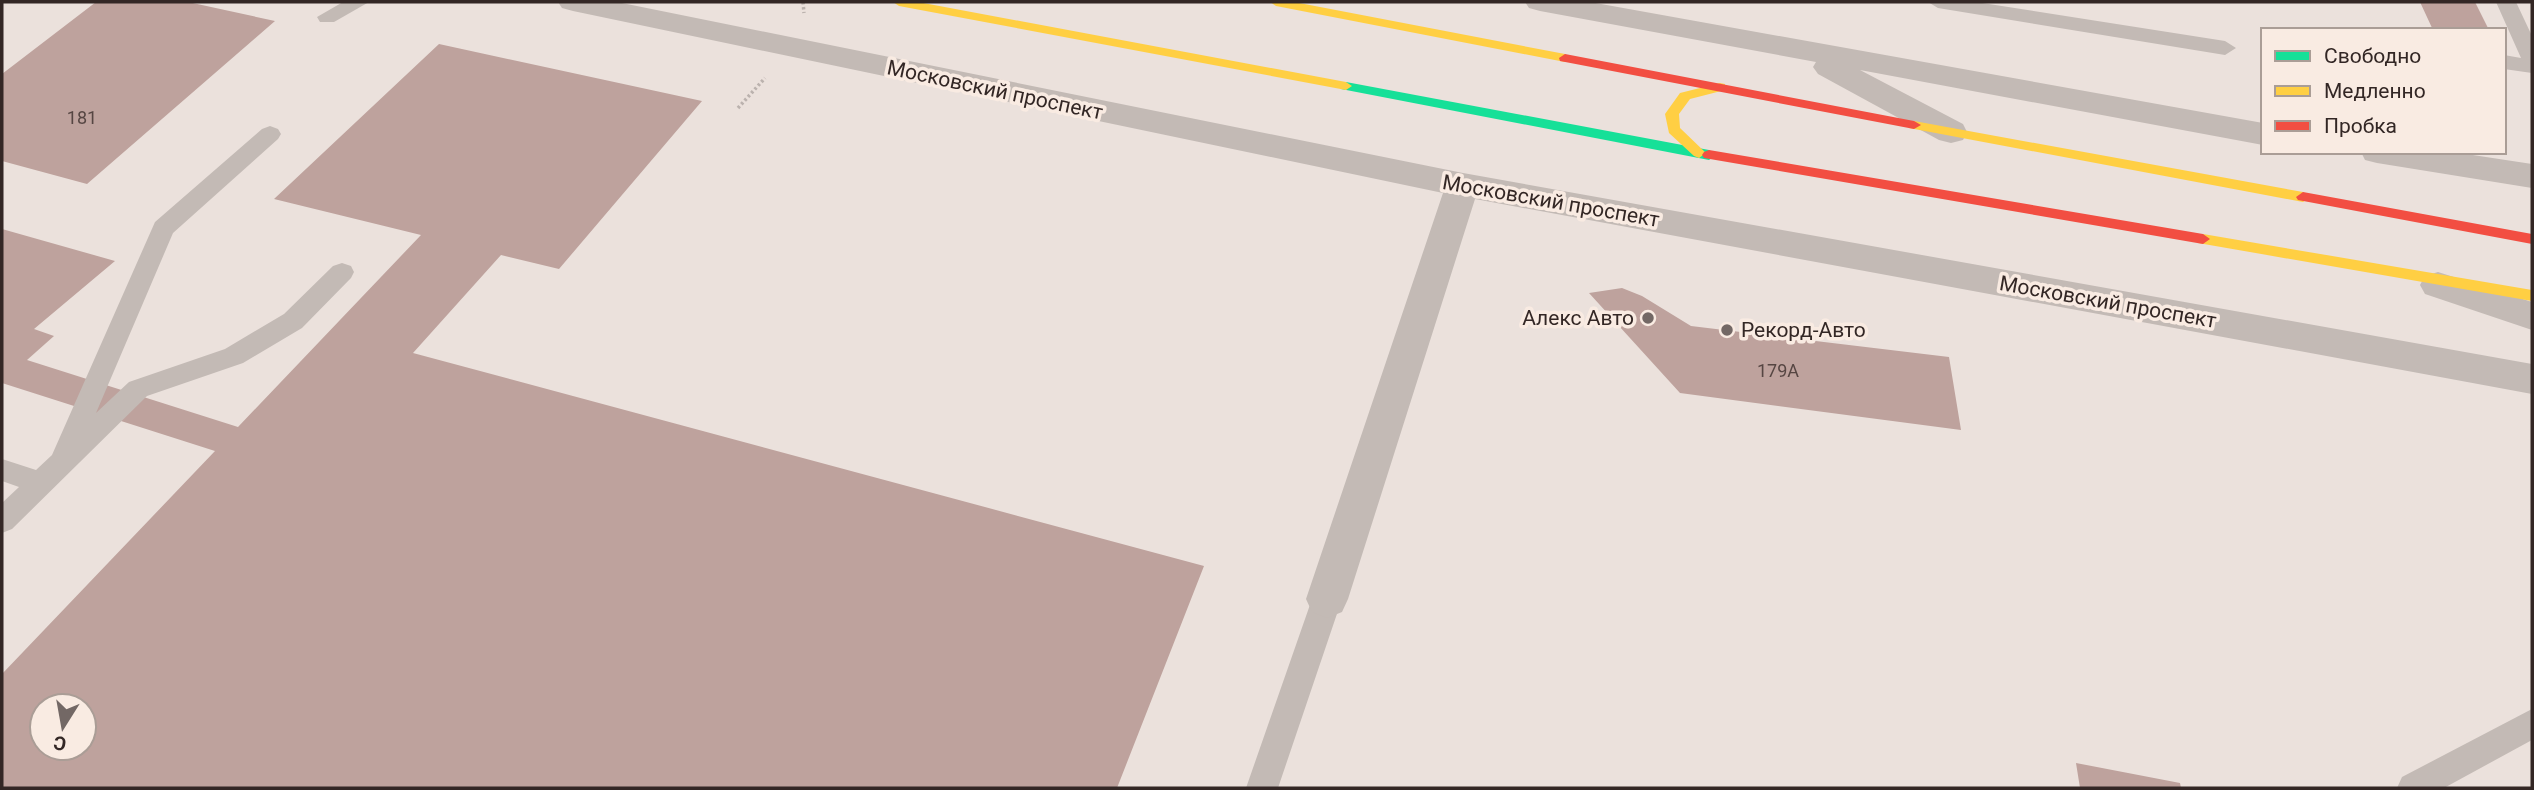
<svg xmlns="http://www.w3.org/2000/svg" width="2534" height="790" font-family="Roboto,sans-serif">
  <style>
    .building { fill: #bea29d; fill-rule: evenodd }
    .lines { fill: none; stroke-linecap: round; stroke-linejoin: round }
    .path { stroke: #bbb2ae; stroke-width: 3.5; stroke-dasharray: 2.5 2.5; stroke-linecap: butt }
    .lane { fill: #c3bab5; fill-rule: evenodd }
    .street { fill: #c3bab5; fill-rule: evenodd }
    .fast { fill: #16e098; fill-rule: evenodd }
    .slow { fill: #ffcf43; fill-rule: evenodd }
    .jam { fill: #f24e42; fill-rule: evenodd }
    .poi-dot { fill: #736865; stroke: #f9ebe2; stroke-width: 2.5 }
    .labels { text-anchor: middle; stroke-width: 7; stroke-linejoin: round; paint-order: stroke }
    .number-label { font-size: 18px; fill: #564643 }
    .street-label { font-size: 21px; fill: #332725; stroke: #f9ebe2 }
    .poi-label { font-size: 21px; fill: #332725; stroke: #f9ebe2; text-anchor: end }
  </style>
  <rect width="100%" height="100%" fill="#ebe1dc"/>
  <path class="building" d="M96 2H188L275 21 87 184 2 161V74Z
    M2420 2H2475L2489 30H2433Z
    M439 44 702 101 559 269 501 255 413 353 1204 566 1117 788H2V674L215 451 2 383V229L115 261 34 329 54 336 27 360 238 427 421 235 274 199ZM42 706H84V748H42Z
    M1622 288 1642 296 1691 326 1949 357 1961 430 1680 393 1589 293Z
    M2076 763 2180 783 2181 788H2080Z"/>
  <g class="lines">
    <path class="path" d="M803 2 804 13
      M738 108 765 78"/>
    <path class="lane" d="M343 2H369L334 22H320L317 17Z
      M1928 2H1976L2225 41 2236 48 2225 55 1938 8Z
      M2496 2H2516L2532 36V73L2504 69V55L2521 58Z
      M270 126 278 129 281 134 278 139 173 233 96 413 129 382 225 349 284 314 333 266 342 263 351 266 354 272 351 278 302 328 243 363 147 396 12 529 2 533V503L19 487 2 481V459L36 470 52 455 155 222 262 129Z
      M1327 586 1337 590 1342 599 1278 788H1246L1312 599 1317 590Z
      M2532 709V740L2444 788H2397L2402 777Z"/>
    <path class="street" d="M558 2H617L1463 173 2532 364V394L1475 199 1348 599 1342 612 1327 618 1312 612 1306 599 1443 193 573 11 562 8Z
      M1525 2H1590L2263 123V145L1860 70 1963 124 1967 132 1963 140 1951 143 1939 140 1818 74 1813 67 1816 62 1540 11 1529 8Z
      M2361 152H2453L2532 164V188L2377 163 2365 160Z
      M2438 272 2532 302V330L2425 294 2420 285 2425 276Z"/>
    <path class="fast" d="M1346 82 1709 150 1716 155 1709 160 1341 89 1340 86Z"/>
    <path class="slow" d="M893 2H918L1346 82 1352 86 1346 90 899 6Z
      M1270 2H1294L1565 54 1571 58 1565 62 1276 6Z
      M1720 83 1725 84V90L1690 99 1679 114 1680 128 1706 153 1699 158 1694 156 1669 133 1665 114 1680 93Z
      M1914 121 2303 192 2310 197 2303 202 1909 128V122Z
      M2203 234 2532 290V301L2198 243 2196 239 2198 235Z"/>
    <path class="jam" d="M1565 54 1914 121 1921 125 1914 129 1560 61 1559 58Z
      M1709 150 2203 234 2210 239 2203 244 1704 158 1702 155 1704 152Z
      M2303 192 2532 234V244L2298 200 2296 197Z"/>
  </g>
  <g class="poi-dot">
    <circle cx="1648" cy="318" r="7"/>
    <circle cx="1727" cy="330" r="7"/>
  </g>
  <g class="labels">
    <g class="number-label">
      <text x="82" y="124">181</text>
      <text x="1778" y="377">179А</text>
    </g>
    <g class="street-label">
      <text transform="translate(995 90) rotate(12)" y="7">Московский проспект</text>
      <text transform="translate(1551 201) rotate(10)" y="7">Московский проспект</text>
      <text transform="translate(2108 302) rotate(10)" y="7">Московский проспект</text>
    </g>
    <g class="poi-label">
      <text x="1634" y="325">Алекс Авто</text>
      <text x="1741" y="337" text-anchor="start">Рекорд-Авто</text>
    </g>
  </g>
  <rect width="2534" height="790" fill="none" stroke="#332725" stroke-width="7"/>
  <rect x="2261" y="28" width="245" height="126" fill="#f9ebe2" stroke="#aa9d96" stroke-width="2"/>
  <rect x="2275" y="51" width="35" height="10" fill="#16e098" stroke="#aa9d96" stroke-width="2"/>
  <text x="2324" y="63" font-size="21" fill="#332725">Свободно</text>
  <rect x="2275" y="86" width="35" height="10" fill="#ffcf43" stroke="#aa9d96" stroke-width="2"/>
  <text x="2324" y="98" font-size="21" fill="#332725">Медленно</text>
  <rect x="2275" y="121" width="35" height="10" fill="#f24e42" stroke="#aa9d96" stroke-width="2"/>
  <text x="2324" y="133" font-size="21" fill="#332725">Пробка</text>
  <g transform="translate(63 727) rotate(191)"><circle r="33" fill="#f9ebe2" stroke="#aa9d96" stroke-width="2"/>
  <path d="M0-5L12 26L0 18L-12 26Z" fill="#736865"/>
  <text y="-10" font-size="19" font-weight="bold" text-anchor="middle" fill="#332725">С</text>
  </g>
</svg>
